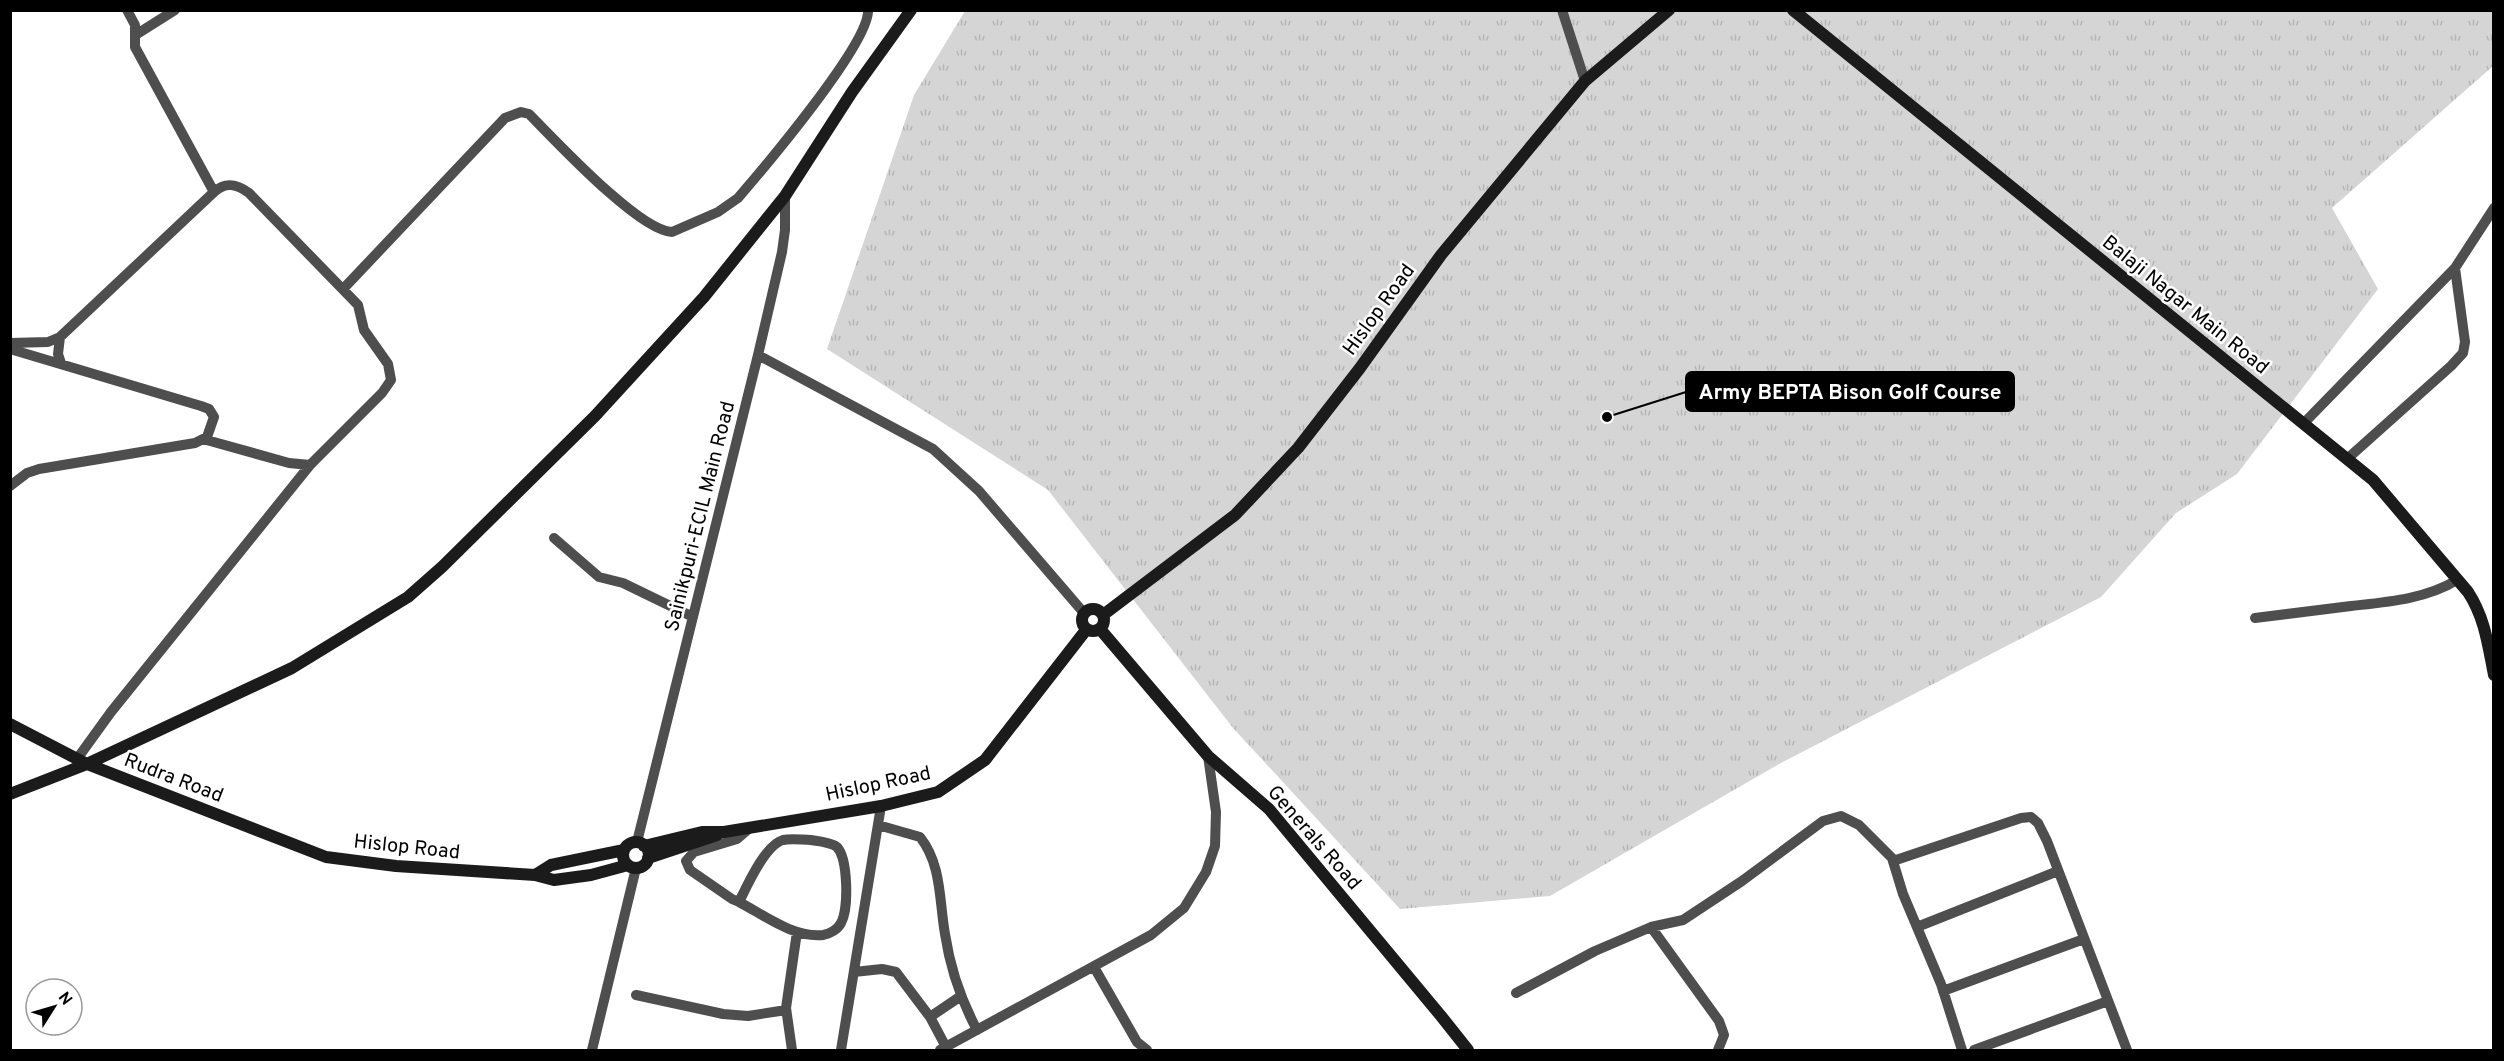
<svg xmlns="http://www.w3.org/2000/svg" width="2504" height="1061" font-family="Overpass,sans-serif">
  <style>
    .grass { fill: url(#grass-tufts) }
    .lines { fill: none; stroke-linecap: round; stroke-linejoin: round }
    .street { stroke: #4e4e4e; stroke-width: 10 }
    .secondary { stroke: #1b1b1b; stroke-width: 12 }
    .labels { text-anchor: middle; stroke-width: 5; stroke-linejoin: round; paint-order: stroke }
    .street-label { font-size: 20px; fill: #000; stroke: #fff }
    .leader { fill: none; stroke: #000; stroke-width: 2 }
    .callout-dot { fill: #000; stroke: #fff; stroke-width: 2 }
    .callout { fill: #000; stroke: #000; stroke-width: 2 }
    .callout-label { font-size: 21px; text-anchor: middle; font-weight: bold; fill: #fff }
  </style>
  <defs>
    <pattern id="grass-tufts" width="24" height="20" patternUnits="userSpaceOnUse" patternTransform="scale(1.5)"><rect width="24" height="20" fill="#d5d5d5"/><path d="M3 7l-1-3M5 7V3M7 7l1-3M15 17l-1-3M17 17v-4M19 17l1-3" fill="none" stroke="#b5b5b5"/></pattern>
  </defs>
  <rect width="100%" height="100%" fill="#fff"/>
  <path class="grass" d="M965 11H2493V66L2332 208 2378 289 2237 474 2176 513 2101 597 1779 764 1550 896 1400 909 1233 728 1048 490 827 349 914 95Z"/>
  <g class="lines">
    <path class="street" d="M127 10 135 25V47L214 192
      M1562 10 1585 81
      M137 34 175 10
      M344 288 505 118 521 112 529 114C555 140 639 231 672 232L718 212 738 198C763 169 870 43 868 10
      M10 343 48 342 60 337
      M10 349 201 406 209 409 214 417 207 437 195 443 39 469 27 473 10 486
      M758 355 933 449 979 491 1084 613
      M61 363 58 354 60 337 214 192C226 181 237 184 249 193L358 305 364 330 388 364 391 380 382 393 310 465 111 712 77 759
      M2304 423 2455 268 2494 208
      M203 439 289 463 310 465
      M2347 459 2451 366 2463 353 2465 342 2455 268
      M554 538 599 577 623 583 693 617
      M2255 618C2287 614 2319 610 2351 606 2387 602 2426 599 2457 580
      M878 825 920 837C942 865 939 900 945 934 950 967 961 1000 977 1030
      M637 842 758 355 782 252 785 230V196
      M1893 861 2021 818 2031 817 2038 823 2047 841 2127 1050
      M739 902C747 886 765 845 783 840 792 838 802 840 811 840 818 841 831 842 837 847 848 859 849 909 841 923 838 929 830 934 823 935 793 938 764 915 739 902L732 899 690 870 686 861 694 852 737 839 751 827
      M1651 927 1719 1021 1724 1035 1718 1050
      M1917 927 2058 871
      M1094 967 1137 1042 1147 1050
      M854 972 882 969 896 972 930 1017 946 1047
      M1943 991 2084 939
      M1516 993 1595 951 1651 927 1683 920 1742 881 1823 821 1841 816 1859 825 1892 858 1903 894 1941 984 1962 1050
      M636 995 723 1014 748 1016 786 1010
      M930 1017 961 996
      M592 1050 636 868
      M792 1050 786 1008 797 932
      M841 1050 881 806
      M940 1050 1151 935 1184 908 1206 872 1215 846 1216 812 1208 756
      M1974 1050 2108 1001"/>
    <path class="secondary" d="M1793 10 2373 480 2468 592C2485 618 2488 645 2494 675
      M1082 620a11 11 0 1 1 22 0a11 11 0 1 1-22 0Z
      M1103 615 1235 515 1298 448 1360 368 1441 255 1585 81 1669 10
      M1100 629 1208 756 1269 809 1441 1016 1468 1050
      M10 724 87 764 326 857 396 866 535 875 554 880 591 875 628 865
      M10 794 87 764 292 668 408 597 442 567 595 416 704 297 785 196 852 92 911 10
      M623 855a13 13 0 1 1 26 0a13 13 0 1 1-26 0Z
      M644 846 702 832H724L881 806 938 792 985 760 1086 630
      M648 858 717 835
      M535 875 551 865 624 850"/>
  </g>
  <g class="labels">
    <g class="street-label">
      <text transform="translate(2186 304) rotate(39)" y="7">Balaji Nagar Main Road</text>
      <text transform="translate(1378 309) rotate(-54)" y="7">Hislop Road</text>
      <text transform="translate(699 516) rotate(-76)" y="7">Sainikpuri-ECIL Main Road</text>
      <text transform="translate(174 777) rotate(21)" y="7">Rudra Road</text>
      <text transform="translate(878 783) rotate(-12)" y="7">Hislop Road</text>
      <text transform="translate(1315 837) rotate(49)" y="7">Generals Road</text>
      <text transform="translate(407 846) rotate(6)" y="7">Hislop Road</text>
    </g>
  </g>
  <path class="leader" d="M1607 417L1686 392"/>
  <circle class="callout-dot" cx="1607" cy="417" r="6"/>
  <rect class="callout" x="1686" y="372" width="328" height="39" rx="6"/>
  <g class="callout-label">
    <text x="1850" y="399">Army BEPTA Bison Golf Course</text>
  </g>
  <rect width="2504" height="1061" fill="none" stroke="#000000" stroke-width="24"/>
  <g transform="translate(54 1007) rotate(53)"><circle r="28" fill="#ffffff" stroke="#999999" stroke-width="1.5"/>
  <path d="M0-4.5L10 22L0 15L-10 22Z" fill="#000000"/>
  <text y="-9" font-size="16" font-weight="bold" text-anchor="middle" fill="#000000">N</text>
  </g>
</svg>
